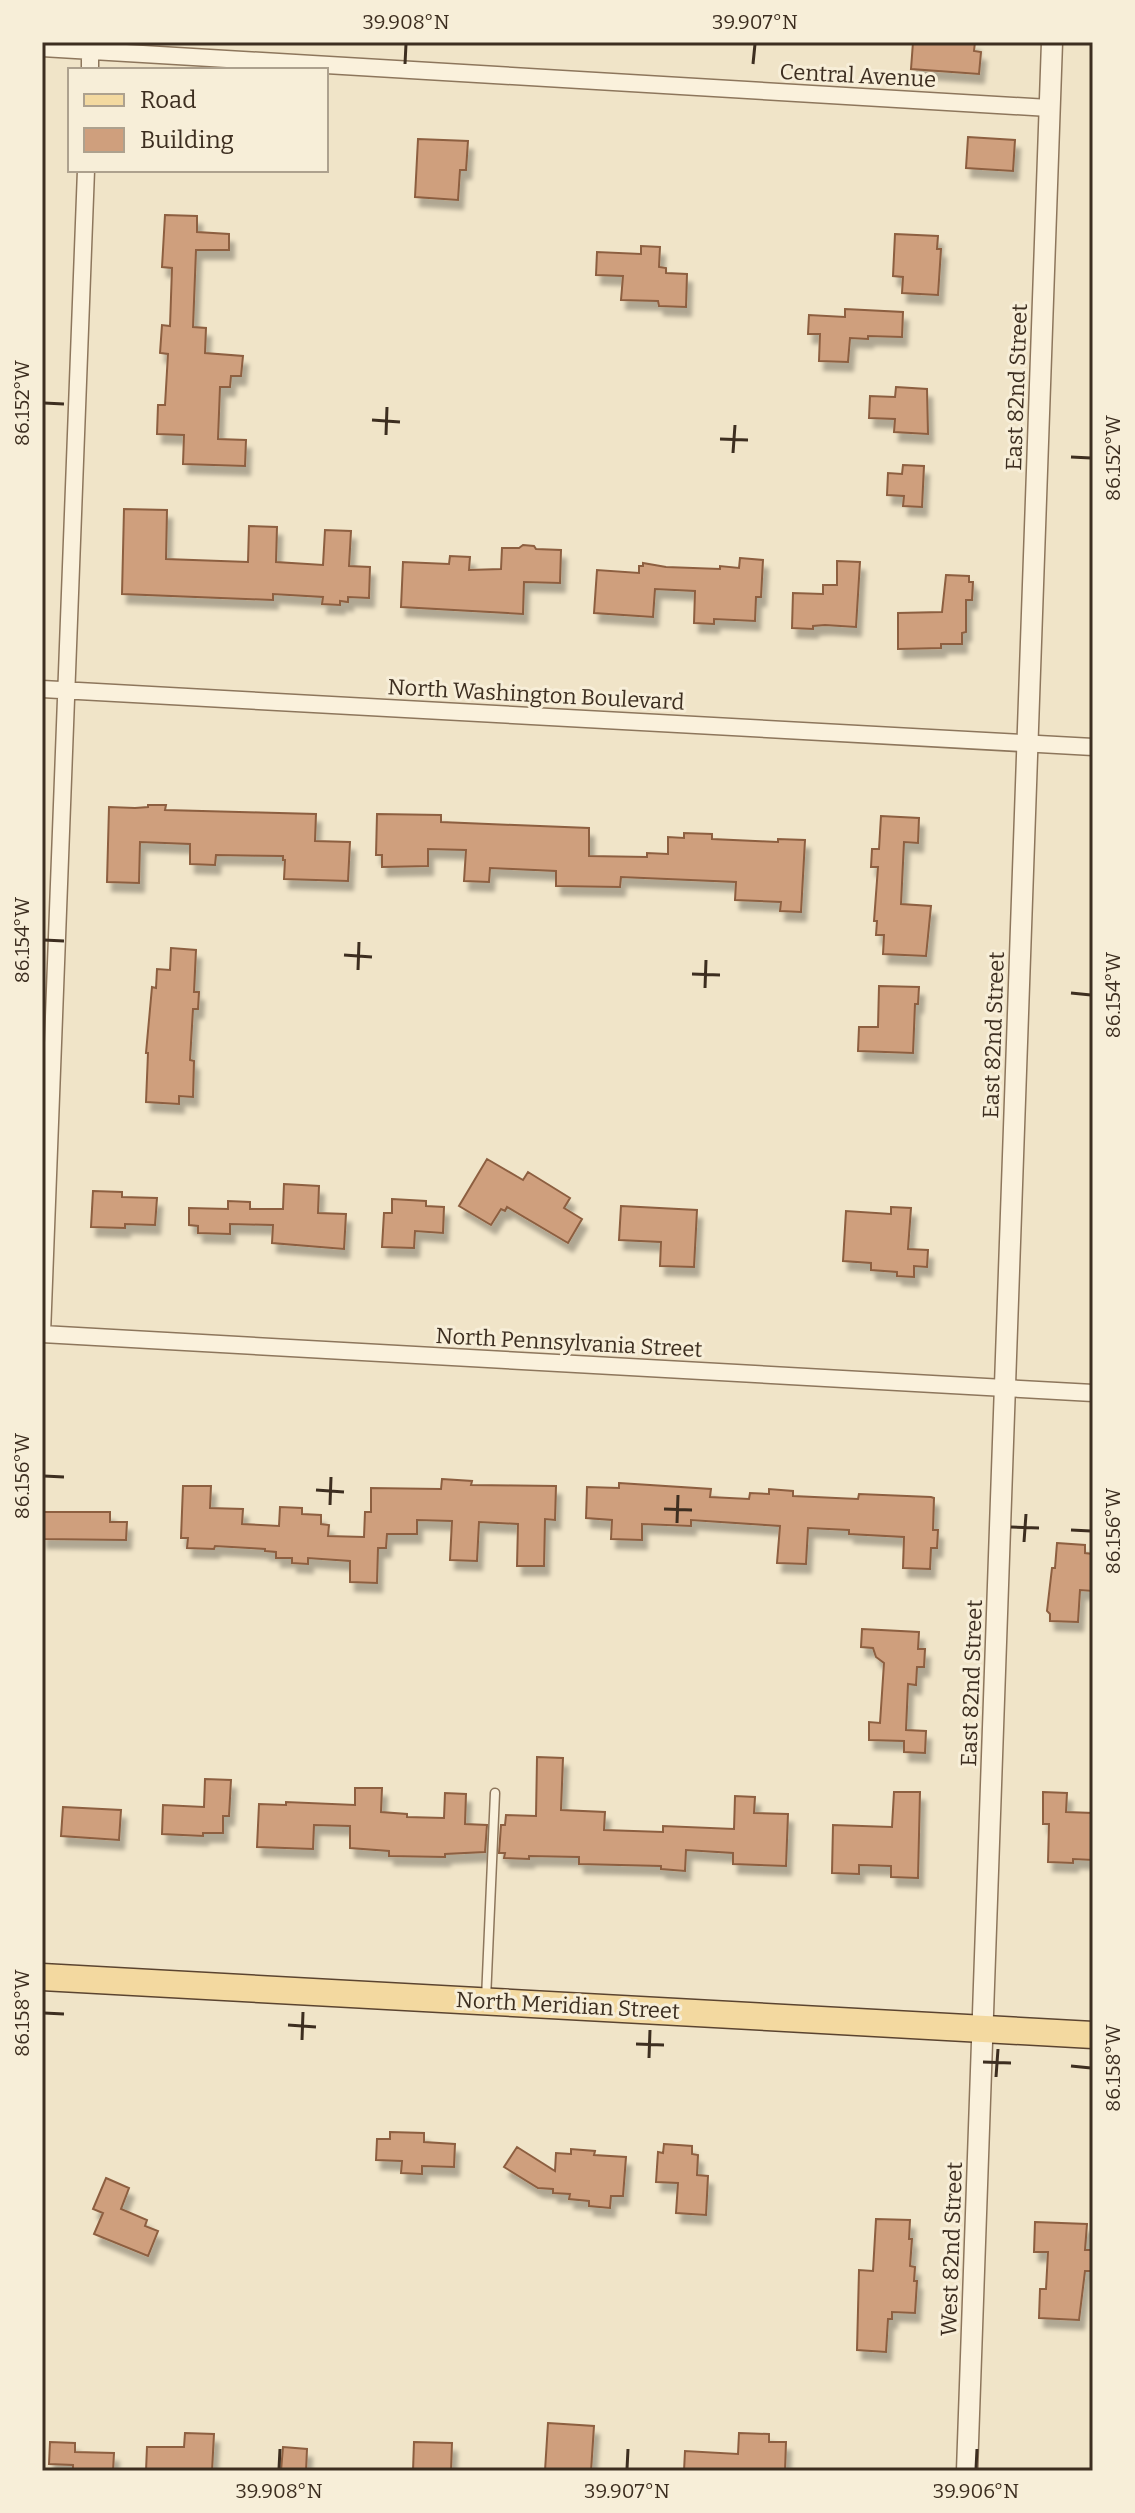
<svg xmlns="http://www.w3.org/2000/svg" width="1135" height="2513" font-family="Bitter,serif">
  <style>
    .building { fill: #cf9f7d; stroke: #8d5f41; stroke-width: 2; filter: url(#shadow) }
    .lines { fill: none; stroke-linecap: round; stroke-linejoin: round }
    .service-casing { stroke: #8d765c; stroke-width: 11 }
    .minor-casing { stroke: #8d765c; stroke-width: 19 }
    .tertiary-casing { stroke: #8d765c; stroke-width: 23 }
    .primary-casing { stroke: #5b4430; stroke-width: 29 }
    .service { stroke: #faf1dc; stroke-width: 8 }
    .minor { stroke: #faf1dc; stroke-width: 16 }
    .tertiary { stroke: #faf1dc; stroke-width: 20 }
    .primary { stroke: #f3d9a0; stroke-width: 26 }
    .ticks { fill: none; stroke: #3d2e20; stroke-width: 3 }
    .labels { text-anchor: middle; stroke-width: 6; stroke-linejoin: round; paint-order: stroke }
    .street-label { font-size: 22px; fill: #3d2e20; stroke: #f7eed8 }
    .neatline { fill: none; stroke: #3d2e20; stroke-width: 3 }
    .ticks-label { font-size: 20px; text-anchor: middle; fill: #3d2e20 }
  </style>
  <defs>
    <filter id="shadow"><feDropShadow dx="5" dy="9" stdDeviation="2" flood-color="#0004"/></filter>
  </defs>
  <rect width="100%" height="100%" fill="#f0e4c8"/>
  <path class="building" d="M913 42H975L974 51 981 52 979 74 911 69Z
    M968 137 1015 140 1013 171 966 168Z
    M418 139 468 141 466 170H460L458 200 415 197Z
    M165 215 197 216V232L229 234V250H196L193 327 206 328 205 353 243 356 241 376H231L230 387H220L218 439 246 440 245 466 183 464 184 435 157 434 158 405H165L168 354 160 353 162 325 170 326 172 268 162 267Z
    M895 234 938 236 937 249H941L938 295 902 293 903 277 893 276Z
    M641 246 660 247 659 267 666 268V273L687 274 686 307 659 306 658 301 621 300 623 276 596 275 597 252 641 254Z
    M845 309 903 312 902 337 868 336V339L850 338 848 362 819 361 820 334H808L809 315 845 317Z
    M896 387 927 389 928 434 894 432 895 419 869 418 870 396 895 397Z
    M903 465 924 466 922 507 903 506 904 496 887 495 888 473 902 474Z
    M124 509 167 510 166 559 248 562 249 526 277 527 276 562 323 565 325 530 351 531 349 566 370 567 369 598 348 597V602L340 601V605L322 604 323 597 273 594V600L122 594Z
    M523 545 534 546 536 549 561 550 560 583 524 582 523 614 401 607 403 562 449 564 450 556 470 557 469 570 501 569 502 548H519Z
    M740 558 763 560 761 597H756L755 621 714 619V624L694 623 695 591 655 589 653 617 594 613 597 570 639 573V566H643V563L666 567 720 569V566L739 568Z
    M837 561 860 562 856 627 825 625 813 626V629L792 628 793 593 823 594V585H837Z
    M946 575 969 576V582H973L972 600H966V632L962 633V644H941V648L898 649V613L942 612Z
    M148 805H166L165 810 316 814 315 841 350 842 348 881 284 879 285 860H283V856L216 855 215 865 190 864V844L140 842 139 883 107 882 109 807 135 808 148 807Z
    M377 814 441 815V822L589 828V856L647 857V853L668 854V837L684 838V833L712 834V839L778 842V839L805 840 801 912 780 911 781 902 735 900 736 882 621 877 620 887 556 886V871L490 868 489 882 464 881 466 850 428 849V866L382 867V855H376Z
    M881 816 919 818 918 843 904 842 901 904 931 906 926 956 883 954 884 935H876L877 921H874L878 867H871L872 849H879Z
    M171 948 196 950 194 992H199L198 1009H193L190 1060 194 1061 193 1097 179 1096V1104L146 1102 148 1053H146L152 987 156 988 157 969 170 970Z
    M879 986 919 987 918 1004H915L913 1053 858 1051 859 1027H878Z
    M487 1159 523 1180 528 1172 570 1198 564 1208 582 1219 568 1243 507 1207 505 1211 501 1209 491 1225 459 1206Z
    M284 1184 319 1186 318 1213 346 1214 344 1249 272 1243 273 1225 230 1224V1234L198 1233V1226L189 1225V1208L228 1209V1201L250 1202V1209H283Z
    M93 1191 122 1192V1197L157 1198 155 1225 125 1224V1228L91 1227Z
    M392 1199 426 1201V1206L444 1207 443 1233 415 1231 414 1248 382 1247 384 1213H392Z
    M621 1206 697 1210 694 1267 660 1266 661 1242 619 1240Z
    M891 1207 911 1208 908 1249 928 1250 927 1267 914 1266V1277L897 1276V1272L871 1270V1263L843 1261 846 1211 891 1214Z
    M442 1479 472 1481 471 1485 556 1486 555 1520 545 1519 544 1566H517L518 1524 479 1522 477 1561 450 1560 452 1521 417 1520V1534H387L386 1548H378L377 1583 350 1582V1561L308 1558V1564L292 1563V1558H276V1552L265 1551V1549L215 1546 214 1549 187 1548 188 1538H181L183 1486H211L210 1508 243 1509 242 1524 279 1526 280 1507 302 1508V1514L321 1515V1524L329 1525 328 1536 364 1537 365 1512H371V1488L441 1489Z
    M619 1483 711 1489 710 1497 749 1499 750 1493 769 1494V1489L793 1491V1496L836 1498 858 1499 859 1494 931 1497 934 1498 933 1530H938L937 1548H931L930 1569 903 1568 904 1537 849 1534V1530L808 1528 806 1564 777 1563 780 1526 691 1520V1526L642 1524V1540L611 1539 612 1520 586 1518 587 1487 619 1488Z
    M42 1512H110V1522H127L126 1540 42 1539Z
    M1057 1543 1085 1545V1553L1093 1554V1591L1080 1590 1078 1622 1050 1621V1614L1047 1611 1052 1568H1055Z
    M862 1629 919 1632 918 1649H925L924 1667H917L916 1685 908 1684 906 1730 926 1731 925 1753 904 1752V1741L869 1740V1722L880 1723 884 1663 876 1657 873 1648 861 1647Z
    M537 1757 563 1758 561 1810 605 1812 604 1830 663 1832V1826L734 1829 735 1796 755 1797 754 1813 788 1814 786 1866 733 1864V1853L686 1850 685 1871 661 1869V1866L579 1864V1857L529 1856V1859L504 1858 505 1853H499L501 1825H505L506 1815 536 1816Z
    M205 1779 231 1780 229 1816H223V1833H203V1836L162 1834 163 1805 204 1807Z
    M355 1788H382L381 1812 407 1814V1817L444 1818 445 1793 466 1794 465 1824 487 1825 485 1852 445 1854V1857L389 1856V1851L350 1848V1826L314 1825 313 1849 257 1847 259 1804 286 1805V1802L355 1805Z
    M894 1792H920L918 1878 891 1877V1866L859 1865V1874L832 1873 833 1825 892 1827Z
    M1043 1792 1067 1793 1066 1812 1093 1813V1860L1073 1859V1863L1048 1862 1049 1824H1043Z
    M63 1807 121 1810 119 1840 61 1836Z
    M390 2132 424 2133V2142L455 2144 454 2167 422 2166V2174L401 2173 402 2161 376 2160 377 2139H390Z
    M664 2144 692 2146V2154L698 2155 697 2175 708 2176 706 2215 676 2213 678 2183 656 2182 658 2152 663 2153Z
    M517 2147 555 2171 556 2153 571 2154V2149L595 2151 594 2155 626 2157 623 2196H611L610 2208 589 2206V2201L569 2199 570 2194 553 2193V2189L538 2188 504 2167Z
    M106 2178 129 2188 121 2209 147 2220 145 2226 158 2231 148 2256 94 2234 103 2213 93 2209Z
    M876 2219 910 2220 909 2239H912L910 2266 915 2267 914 2281H917L915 2313 892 2312V2319H888L886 2352 857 2350 859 2270 873 2271Z
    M1035 2222 1087 2224 1085 2250H1093V2271H1085L1079 2320 1039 2318 1040 2289H1046L1048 2252H1034Z
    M548 2423 594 2426 591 2471H545Z
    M185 2433 214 2434 212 2471H146L147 2447H184Z
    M739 2433 769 2434V2442H786L785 2471H684L685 2451 738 2454Z
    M50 2442 75 2443V2452L114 2453 113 2471H73V2465L49 2464Z
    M414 2442 452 2443 451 2471H413Z
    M283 2447 307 2449 306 2471H281Z"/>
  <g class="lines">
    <defs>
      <path id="service" d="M486 1999 495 1793"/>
      <path id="minor" d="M42 48 1049 108
        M90 70V50
        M42 689 1093 747
        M42 1334 86 170
        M42 1334 1093 1393"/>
      <path id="tertiary" d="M967 2471 1052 42"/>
      <path id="primary" d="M42 1977 1093 2035"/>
    </defs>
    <use href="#service" class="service-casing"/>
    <use href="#minor" class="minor-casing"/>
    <use href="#tertiary" class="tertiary-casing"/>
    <use href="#primary" class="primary-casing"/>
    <use href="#service" class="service"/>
    <use href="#minor" class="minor"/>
    <use href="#tertiary" class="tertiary"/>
    <use href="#primary" class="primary"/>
  </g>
  <path class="ticks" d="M405 64 406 44M753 64 755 44M44 403 64 404M372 420 400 422M386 435 387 407M720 439 748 440M733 453 735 425M1071 457 1091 458M44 940 64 941M344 955 372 957M358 970 359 942M692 974 720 975M705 988 706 960M1071 993 1091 995M44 1476 64 1477M316 1490 344 1492M330 1505 331 1477M664 1509 692 1510M677 1523 678 1495M1011 1527 1039 1528M1071 1530 1091 1531M1024 1542 1026 1514M44 2013 64 2014M288 2025 316 2027M302 2040 303 2012M636 2044 664 2045M649 2058 650 2030M983 2062 1011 2063M1071 2066 1091 2068M996 2077 998 2049M279 2469 280 2449M627 2469 628 2449M976 2469 977 2449"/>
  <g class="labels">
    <g class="street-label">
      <text transform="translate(858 75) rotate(3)" y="8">Central Avenue</text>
      <text transform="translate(1016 387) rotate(-88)" y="8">East 82nd Street</text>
      <text transform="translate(536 694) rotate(3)" y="8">North Washington Boulevard</text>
      <text transform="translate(993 1035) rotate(-88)" y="8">East 82nd Street</text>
      <text transform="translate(569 1342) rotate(3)" y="8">North Pennsylvania Street</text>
      <text transform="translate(971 1683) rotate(-88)" y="8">East 82nd Street</text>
      <text transform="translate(568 2005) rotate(3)" y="8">North Meridian Street</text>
      <text transform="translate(951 2249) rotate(-88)" y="8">West 82nd Street</text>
    </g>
  </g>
  <rect width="1135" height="2513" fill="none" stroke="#f7eed8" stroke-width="88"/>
  <rect x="68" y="68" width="260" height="104" fill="#f7eed8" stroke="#ada18e" stroke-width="2"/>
  <rect x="84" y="94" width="40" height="12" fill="#f3d9a0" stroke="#ada18e" stroke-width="2"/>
  <text x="140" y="108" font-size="24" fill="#3d2e20">Road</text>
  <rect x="84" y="128" width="40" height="24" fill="#cf9f7d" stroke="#ada18e" stroke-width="2"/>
  <text x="140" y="148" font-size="24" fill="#3d2e20">Building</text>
  <rect x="44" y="44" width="1047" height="2425" class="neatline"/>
  <g class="ticks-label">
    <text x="406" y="29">39.908°N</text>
    <text x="755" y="29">39.907°N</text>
    <text transform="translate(22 403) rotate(-90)" y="7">86.152°W</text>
    <text transform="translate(1113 458) rotate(-90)" y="7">86.152°W</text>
    <text transform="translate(22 940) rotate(-90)" y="7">86.154°W</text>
    <text transform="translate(1113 995) rotate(-90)" y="7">86.154°W</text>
    <text transform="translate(22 1476) rotate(-90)" y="7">86.156°W</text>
    <text transform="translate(1113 1531) rotate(-90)" y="7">86.156°W</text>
    <text transform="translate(22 2013) rotate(-90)" y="7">86.158°W</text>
    <text transform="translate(1113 2068) rotate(-90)" y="7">86.158°W</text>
    <text x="279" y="2498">39.908°N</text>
    <text x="627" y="2498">39.907°N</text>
    <text x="976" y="2498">39.906°N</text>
  </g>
</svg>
